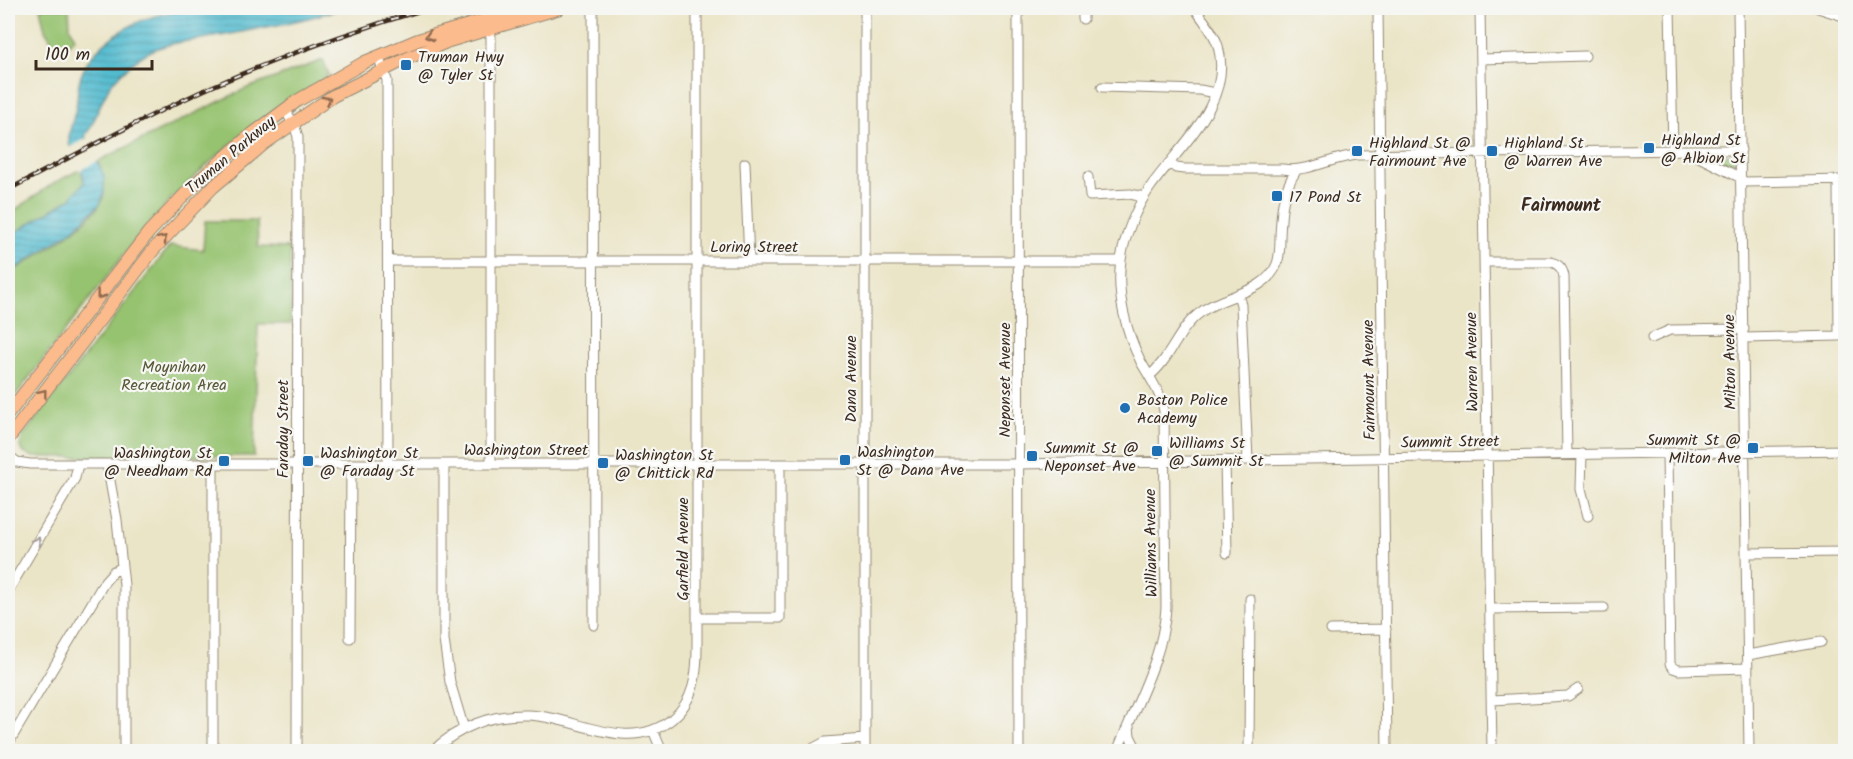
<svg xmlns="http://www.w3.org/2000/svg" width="1853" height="759" font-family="Kalam,sans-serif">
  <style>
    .park { fill: #96c370; stroke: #687647; stroke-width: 1.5 }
    .water { fill: url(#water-rules); stroke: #477377; stroke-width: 1.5 }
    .pier { fill: #ebe5c8 }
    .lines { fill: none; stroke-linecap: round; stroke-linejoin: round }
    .minor-casing { stroke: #938873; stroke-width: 11 }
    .major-casing { stroke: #938873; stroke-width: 14 }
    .minor { stroke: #fff; stroke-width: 9 }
    .major { stroke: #fbbb8c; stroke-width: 12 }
    .rail-casing { stroke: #3b2a1e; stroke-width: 4.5 }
    .rail { stroke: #f6f6f2; stroke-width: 2; stroke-dasharray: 7; stroke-linecap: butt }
    .oneway { stroke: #916b50 }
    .oneway2 { stroke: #a79f9a }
    .poi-dot { fill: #1f6fb2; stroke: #f6f6f2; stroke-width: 2 }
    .labels { text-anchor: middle; stroke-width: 4.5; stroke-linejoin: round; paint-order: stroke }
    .poi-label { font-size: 16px; fill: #3b2a1e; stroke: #f6f6f2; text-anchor: start }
    .street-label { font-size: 16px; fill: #3b2a1e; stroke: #f6f6f2 }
    .park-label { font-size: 16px; fill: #565837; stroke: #f6f6f2 }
    .neighbourhood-label { font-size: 18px; font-weight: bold; fill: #3b2a1e; stroke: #f6f6f2 }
  </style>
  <defs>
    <pattern id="water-rules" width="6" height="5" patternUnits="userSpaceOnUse" patternTransform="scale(1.5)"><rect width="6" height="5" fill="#53bcd0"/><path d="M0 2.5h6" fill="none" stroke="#4699a8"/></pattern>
  </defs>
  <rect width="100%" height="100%" fill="#f6f6f2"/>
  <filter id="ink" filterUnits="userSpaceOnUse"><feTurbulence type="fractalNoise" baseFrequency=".0167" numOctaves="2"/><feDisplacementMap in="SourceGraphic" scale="12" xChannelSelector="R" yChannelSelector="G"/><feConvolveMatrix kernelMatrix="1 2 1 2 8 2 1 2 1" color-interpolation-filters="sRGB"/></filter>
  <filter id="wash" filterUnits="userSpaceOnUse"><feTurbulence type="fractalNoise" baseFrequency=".008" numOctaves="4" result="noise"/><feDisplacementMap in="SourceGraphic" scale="24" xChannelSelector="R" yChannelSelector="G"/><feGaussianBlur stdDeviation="1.35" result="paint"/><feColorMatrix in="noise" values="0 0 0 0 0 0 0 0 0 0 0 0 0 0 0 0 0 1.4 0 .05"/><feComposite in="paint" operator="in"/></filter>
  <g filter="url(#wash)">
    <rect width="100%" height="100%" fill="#ebe5c8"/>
    <path class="park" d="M40 8H69L70 27 75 38 59 52 45 30Z
      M323 60 329 75 259 121 209 163 171 199 136 239 8 405V274C31 260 94 223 103 198 106 187 102 171 98 161L245 89Z
      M1734 154V170L1702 155Z
      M81 169 84 183 70 199 8 237V215L54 183Z
      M205 221H257L258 247 290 248 291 324H258L254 456 33 457 24 453 20 447 22 437 170 246 203 250Z"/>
    <path class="water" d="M209 8H343C301 22 257 29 213 37 192 41 170 42 151 51 137 57 122 72 112 83 100 99 97 120 85 136L104 176V193L100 204 74 229 8 274V237L70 199 84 183C85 167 68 153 69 140 69 129 74 118 76 108 78 97 77 87 81 76 92 45 128 23 159 15 175 11 193 11 209 8Z"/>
    <path class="pier" d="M89 137 100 160 79 171 68 148Z"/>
  </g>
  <g filter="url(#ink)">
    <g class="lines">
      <defs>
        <path id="minor" d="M593 8 594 625
          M865 8V752
          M1018 8 1019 752
          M1083 8V19
          M1378 8 1387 752
          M1480 8 1492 752
          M1670 8 1673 151
          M1738 8 1749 752
          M1818 8 1846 17
          M489 23 491 37V464
          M378 56 387 80 388 464
          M1481 59 1585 56
          M1102 87 1200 90 1215 93
          M285 109 295 127 298 137 297 752
          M1688 150H1741
          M745 163 749 261
          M1169 163 1176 168 1184 169H1283C1308 173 1332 157 1357 155L1685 150 1741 178
          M1088 177 1090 196 1130 194 1144 197
          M1742 182 1846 180
          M388 261H1120
          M1485 262H1551C1559 264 1563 269 1564 277L1567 454
          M1238 294 1241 305 1248 460
          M1652 338 1670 330 1744 329
          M1744 338 1839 336 1838 180
          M1149 376C1171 359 1178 328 1201 312 1224 294 1265 294 1277 264 1280 255 1280 246 1280 237 1281 212 1282 192 1296 171
          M1667 453 1670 664 1673 668 1679 670 1748 668
          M1582 454 1581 489 1588 516
          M8 455 17 462 30 464H1019L1846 450
          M1225 460 1227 553
          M107 464 117 520 124 585V752
          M444 464V640L450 682 464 729
          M1747 553 1846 552
          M8 591 75 478 78 464
          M1490 609 1604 608
          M697 618H780V464
          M1331 630 1386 629
          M350 638 351 464
          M1748 655 1821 642
          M1492 700 1568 696 1578 689
          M1129 726 1130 736 1138 752
          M653 730 662 752
          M8 744 105 581 114 571 122 568
          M213 752V464
          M432 752C457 727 492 714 527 715 576 716 627 755 672 719 694 701 697 675 697 649V8
          M806 752 825 742 865 739
          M1117 752C1135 705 1163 659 1166 608L1164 411C1161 393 1150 378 1141 362 1126 332 1116 294 1121 260 1124 237 1136 208 1149 189 1177 148 1234 103 1218 46 1214 31 1203 21 1195 8
          M1249 752 1250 599"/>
        <path id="major" d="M8 414 149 232 194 185 247 138 297 101 365 62 418 40 526 8
          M8 439 154 249 212 188 265 143 333 96 408 58 449 41 560 8"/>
      </defs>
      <use href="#minor" class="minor-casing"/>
      <use href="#major" class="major-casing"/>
      <use href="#minor" class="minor"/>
      <use href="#major" class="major"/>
      <defs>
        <path id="rail" d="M8 190C75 155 142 118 211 87 282 56 354 30 429 8"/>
      </defs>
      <use href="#rail" class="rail-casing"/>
      <use href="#rail" class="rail"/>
    </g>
    <defs><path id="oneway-chevron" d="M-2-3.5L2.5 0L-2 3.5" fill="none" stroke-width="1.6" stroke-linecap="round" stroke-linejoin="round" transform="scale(1.5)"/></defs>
    <g class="oneway">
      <use href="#oneway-chevron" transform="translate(429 36) rotate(163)"/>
      <use href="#oneway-chevron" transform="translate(327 100) rotate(-31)"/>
      <use href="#oneway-chevron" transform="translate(163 239) rotate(-49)"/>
      <use href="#oneway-chevron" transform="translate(100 295) rotate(127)"/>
      <use href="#oneway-chevron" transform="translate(43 393) rotate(-52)"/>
    </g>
    <use class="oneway2" href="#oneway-chevron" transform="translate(37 541) rotate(-59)"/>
  </g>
  <g class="poi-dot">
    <rect x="400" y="59" width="12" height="12" rx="3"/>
    <rect x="1643" y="142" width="12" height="12" rx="3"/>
    <rect x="1351" y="145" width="12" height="12" rx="3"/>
    <rect x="1486" y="145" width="12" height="12" rx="3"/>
    <rect x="1271" y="190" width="12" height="12" rx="3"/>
    <circle cx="1125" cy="408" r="6"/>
    <rect x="1747" y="442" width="12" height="12" rx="3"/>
    <rect x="1151" y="445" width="12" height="12" rx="3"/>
    <rect x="1026" y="450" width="12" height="12" rx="3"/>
    <rect x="839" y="454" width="12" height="12" rx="3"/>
    <rect x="218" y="455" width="12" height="12" rx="3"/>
    <rect x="302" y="455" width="12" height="12" rx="3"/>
    <rect x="597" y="457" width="12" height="12" rx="3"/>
  </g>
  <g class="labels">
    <g class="poi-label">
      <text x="418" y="62">Truman Hwy<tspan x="418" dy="18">@ Tyler St</tspan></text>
      <text x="1661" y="145">Highland St<tspan x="1661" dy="18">@ Albion St</tspan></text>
      <text x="1369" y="148">Highland St @<tspan x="1369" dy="18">Fairmount Ave</tspan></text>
      <text x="1504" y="148">Highland St<tspan x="1504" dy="18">@ Warren Ave</tspan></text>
      <text x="1289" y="202">17 Pond St</text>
      <text x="1137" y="405">Boston Police<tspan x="1137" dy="18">Academy</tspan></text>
      <text x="1741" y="445" text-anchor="end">Summit St @<tspan x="1741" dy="18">Milton Ave</tspan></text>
      <text x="1169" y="448">Williams St<tspan x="1169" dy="18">@ Summit St</tspan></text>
      <text x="1044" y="453">Summit St @<tspan x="1044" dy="18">Neponset Ave</tspan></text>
      <text x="857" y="457">Washington<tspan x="857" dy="18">St @ Dana Ave</tspan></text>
      <text x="212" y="458" text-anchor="end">Washington St<tspan x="212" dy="18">@ Needham Rd</tspan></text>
      <text x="320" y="458">Washington St<tspan x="320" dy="18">@ Faraday St</tspan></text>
      <text x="615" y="460">Washington St<tspan x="615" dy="18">@ Chittick Rd</tspan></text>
    </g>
    <g class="street-label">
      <text transform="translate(230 154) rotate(-40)" y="6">Truman Parkway</text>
      <text x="754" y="252">Loring Street</text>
      <text transform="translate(1471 362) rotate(-91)" y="6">Warren Avenue</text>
      <text transform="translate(1729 362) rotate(-91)" y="6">Milton Avenue</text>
      <text transform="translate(850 379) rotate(-90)" y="6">Dana Avenue</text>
      <text transform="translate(1004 380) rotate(-90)" y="6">Neponset Avenue</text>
      <text transform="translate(1368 380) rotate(-91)" y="6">Fairmount Avenue</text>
      <text transform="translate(282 429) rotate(-90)" y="6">Faraday Street</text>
      <text transform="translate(1450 441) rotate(-1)" y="6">Summit Street</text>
      <text x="526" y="455">Washington Street</text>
      <text transform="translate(1150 543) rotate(-91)" y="6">Williams Avenue</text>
      <text transform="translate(682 549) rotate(-90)" y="6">Garfield Avenue</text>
    </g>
    <g class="park-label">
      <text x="174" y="372">Moynihan<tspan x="174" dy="18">Recreation Area</tspan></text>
    </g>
    <g class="neighbourhood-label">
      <text x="1561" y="211">Fairmount</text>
    </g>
  </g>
  <rect width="1853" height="759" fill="none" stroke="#f6f6f2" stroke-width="30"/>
  <path d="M36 60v9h116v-9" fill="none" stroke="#3b2a1e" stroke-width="3"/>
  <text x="45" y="60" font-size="18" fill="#3b2a1e" stroke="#f6f6f2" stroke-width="4.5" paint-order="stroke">100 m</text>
</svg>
